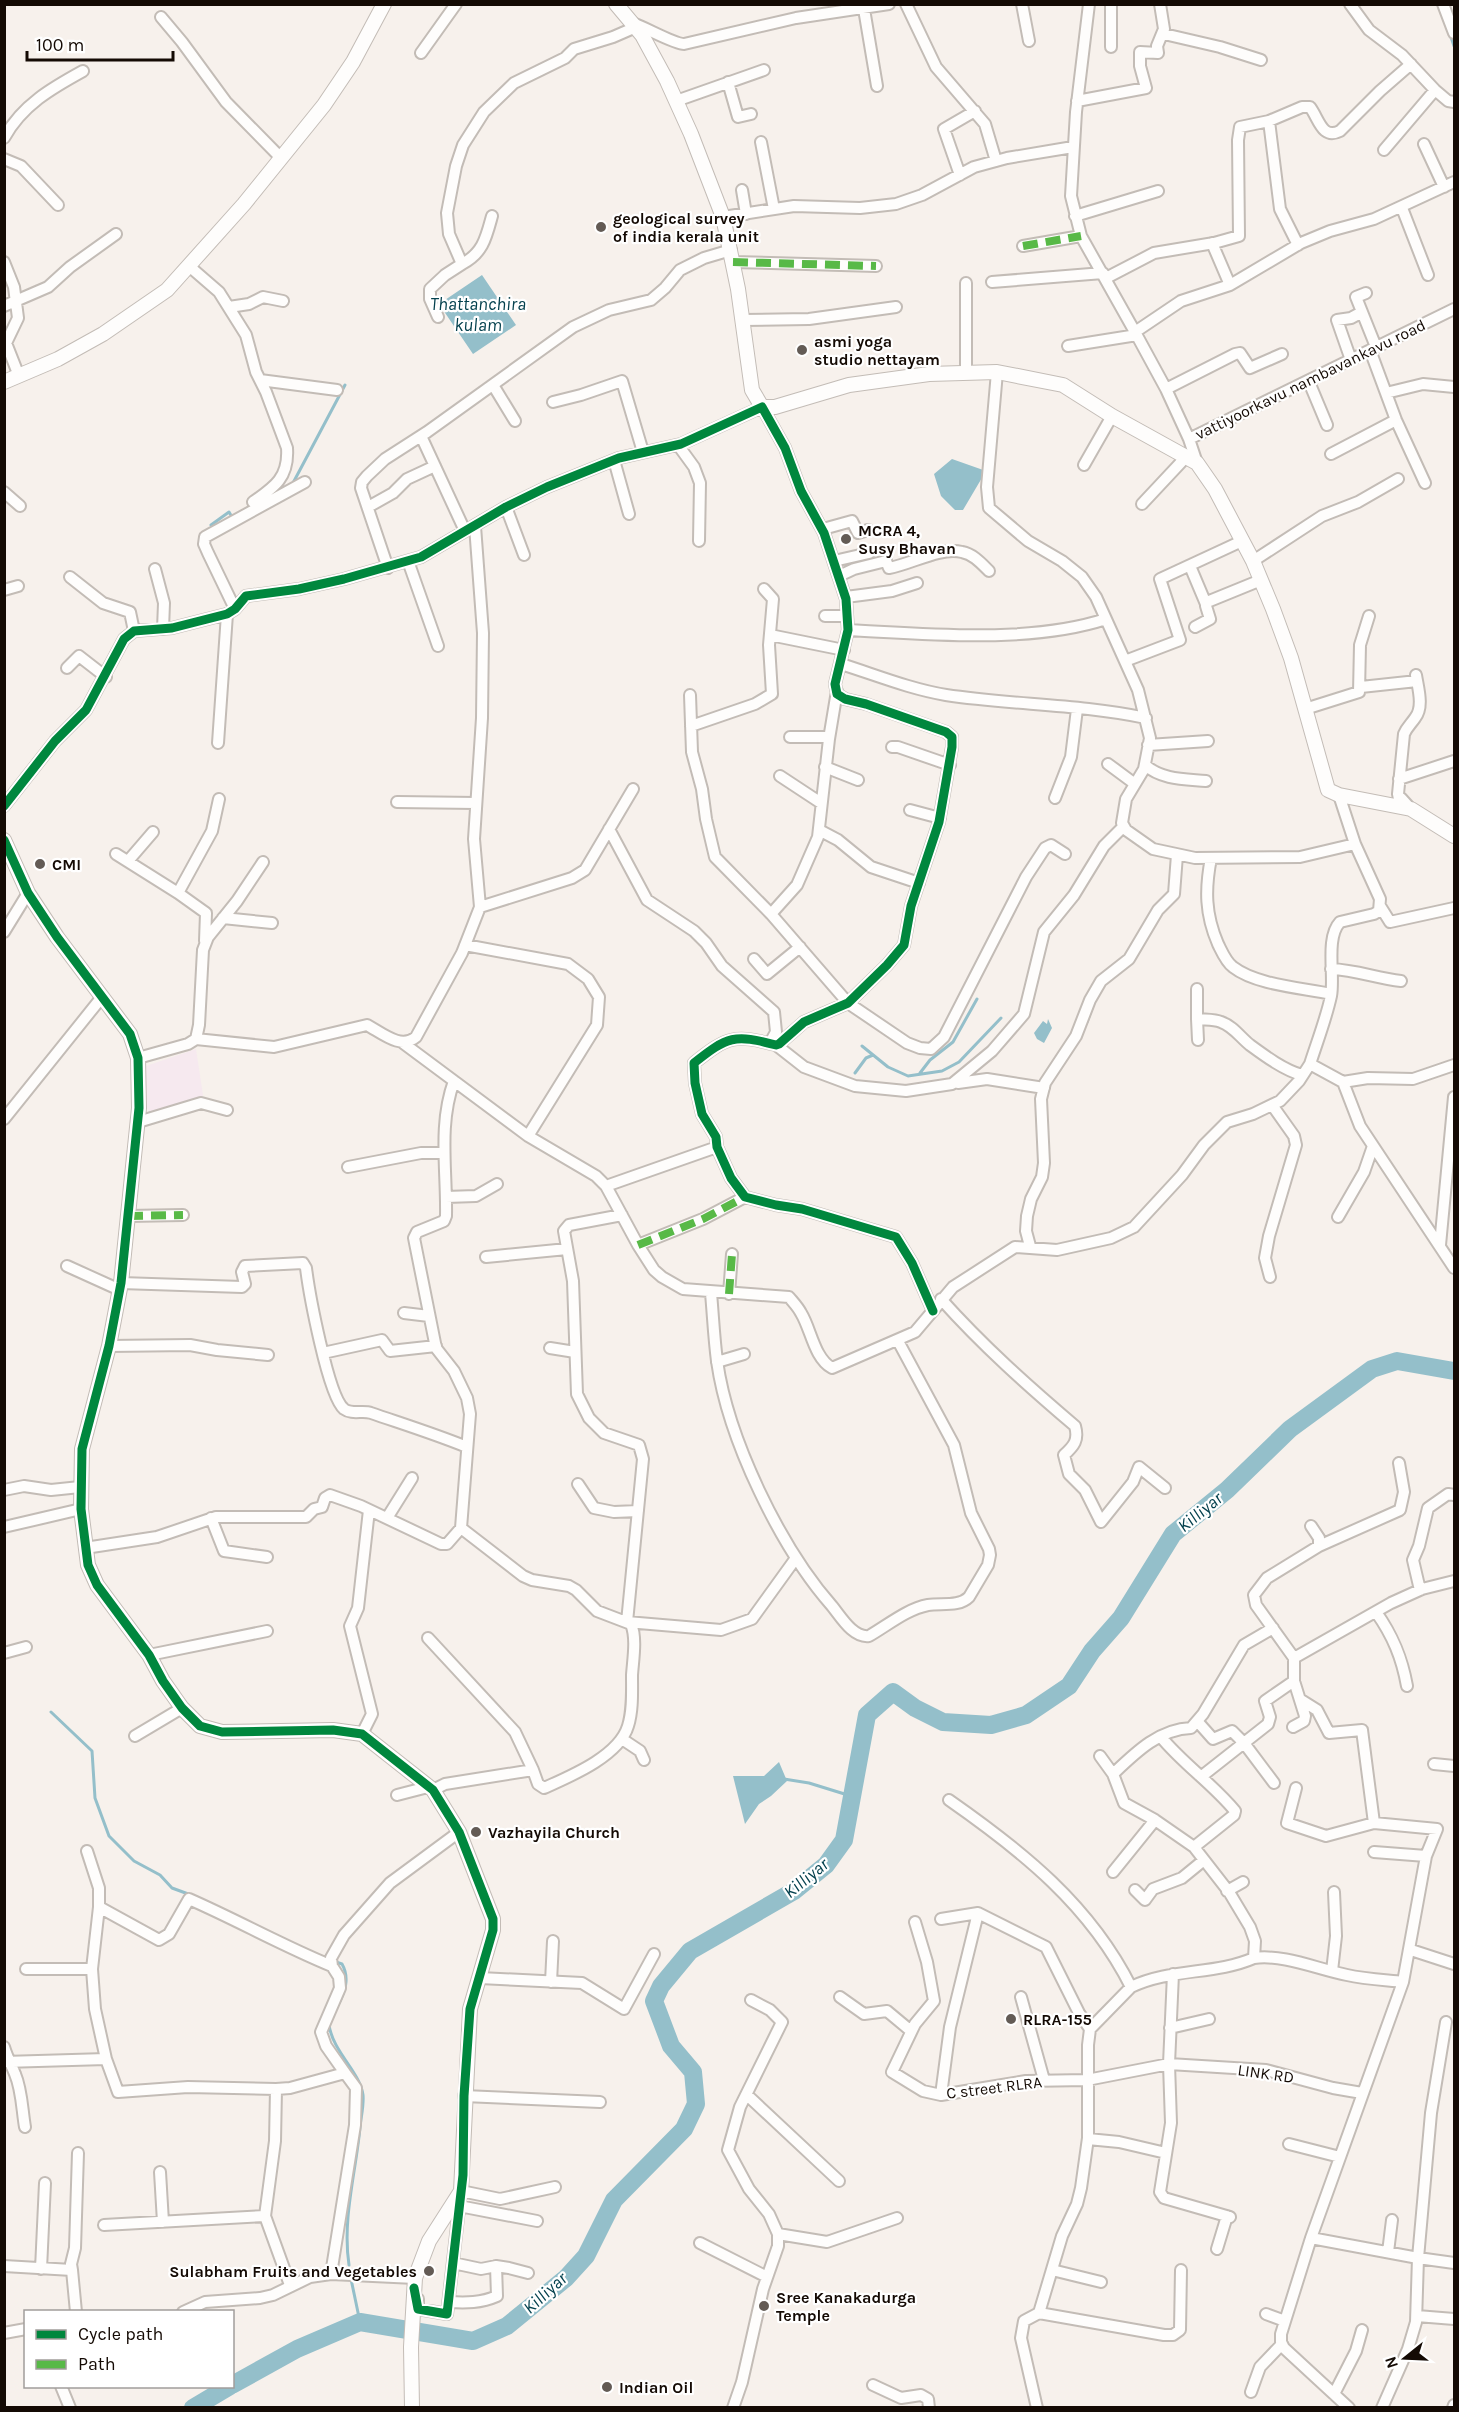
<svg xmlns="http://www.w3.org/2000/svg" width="1459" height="2412" font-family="Karla,sans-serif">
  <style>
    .education { fill: #f6e9ef }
    .water { fill: #94bfca }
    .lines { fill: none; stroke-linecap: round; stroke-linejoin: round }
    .stream { stroke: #94bfca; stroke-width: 3 }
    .river { stroke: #94bfca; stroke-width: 18 }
    .street-casing { stroke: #c3bcb6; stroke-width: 14 }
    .secondary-casing { stroke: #c3bcb6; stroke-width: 16 }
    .street { stroke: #fefdfc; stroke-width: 10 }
    .secondary { stroke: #fefdfc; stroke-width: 14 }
    .quiet { stroke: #58b947; stroke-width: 8; stroke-dasharray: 15 8; stroke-linecap: butt }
    .cycleway-casing { stroke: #fff; stroke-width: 13 }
    .cycleway { stroke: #00873e; stroke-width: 9 }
    .poi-dot { fill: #635b55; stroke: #fff; stroke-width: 2 }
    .labels { text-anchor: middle; stroke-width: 4.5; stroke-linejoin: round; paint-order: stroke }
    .poi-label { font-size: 16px; font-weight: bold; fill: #140a04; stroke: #fff; text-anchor: start }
    .street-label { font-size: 16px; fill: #140a04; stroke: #fff }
    .water-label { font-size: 18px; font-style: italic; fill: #04414e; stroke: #fff }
  </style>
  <rect width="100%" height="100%" fill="#f7f1ec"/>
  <path class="education" d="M196 1049 203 1095 201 1109 174 1115 150 1113 147 1108 146 1066Z"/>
  <path class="water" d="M482 275 516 325 473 354 439 304Z
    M952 459 986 471 963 510H955L941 496 934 474Z
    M1048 1019 1052 1028 1044 1043 1037 1039 1034 1033 1043 1021 1047 1024Z
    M779 1762 787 1781 771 1796 759 1804 745 1824 733 1776H764Z"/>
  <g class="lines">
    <path class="stream" d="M1450 34 1454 46
      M293 483 345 385
      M211 525 229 512 232 517
      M1087 1022 1095 1000
      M862 1046 888 1067 908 1076 942 1071 959 1062 1001 1018
      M855 1073 866 1058 873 1055
      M920 1073 930 1060 953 1042 977 999
      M51 1712 92 1751 95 1798 109 1836 134 1861 160 1875 172 1888 191 1895
      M784 1779 809 1783 851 1796
      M336 1962 342 1964C350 1978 345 1992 338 2005
      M329 2025C333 2052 360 2072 363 2095 364 2105 361 2117 360 2127 356 2172 342 2219 349 2265
      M351 2279 360 2322"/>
    <path class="river" d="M232 2385 297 2349 360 2322 473 2341 507 2326 566 2278 586 2256 614 2200 684 2129 696 2104 693 2072 671 2046 654 2001 661 1986 690 1951 794 1891 826 1865 844 1840 867 1715 893 1692 915 1708 943 1722 991 1725 1026 1715 1069 1686 1092 1651 1121 1618 1173 1534 1227 1490 1290 1429 1372 1369 1397 1361 1454 1371
      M193 2408 230 2386"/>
    <defs>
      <path id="street" d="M906 4 936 67 985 124 996 161
        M1022 4 1029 41
        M1089 4 1076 112 1071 196 1081 236 1135 332
        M1350 4 1369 30 1402 55 1435 90 1448 101 1454 102
        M1443 4 1454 33
        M864 9 877 86
        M161 17 182 42 226 102 281 158
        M632 23C645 27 674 44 684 44L796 18 889 4
        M1164 34 1220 47 1261 60
        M1111 47V4
        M421 53 456 4
        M728 82 738 117 751 114
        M676 101 764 70
        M1077 101 1146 88 1140 66V52L1158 53 1157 46 1164 29 1160 4
        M4 138C22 105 52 88 83 71
        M761 142 774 209
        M1424 144 1444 187
        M1384 150 1435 90
        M4 159 21 166 58 205
        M960 175 944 129 975 111
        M742 190 746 214
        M1402 208 1428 275
        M1075 216 1158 191
        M723 217 794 206 860 208 896 204 922 195 974 167 1007 158 1073 147
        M1212 243 1230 285
        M1298 245 1280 209 1269 121 1302 107H1310C1319 119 1322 140 1340 131L1380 91 1411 64
        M1023 246 1081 236
        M4 262 14 287 18 318 6 343 19 376
        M733 262 876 266
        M462 264C483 253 486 238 492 216
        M189 266 219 292 246 335 256 372 266 392 287 448C289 477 275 487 253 502
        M1106 278 1154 253 1214 243 1239 236 1238 140 1240 127 1269 121
        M992 282 1103 273
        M1366 293 1356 297 1376 347
        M4 306 48 287 70 267 116 234
        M229 307 249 304 263 297 283 301
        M438 317 430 299V289L445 275 462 264 449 234 447 213 456 166 463 145 484 112 514 83 565 58 574 49 613 37 636 27
        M742 320 809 319 896 307
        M1068 346 1137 335
        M1370 350 1396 420 1425 483
        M1351 360 1337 320 1351 318 1362 312
        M966 372V283
        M997 372 987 487 989 508 1028 541 1062 561 1082 577 1096 597 1138 690 1150 738 1144 769 1126 799 1122 823 1126 830 1153 849 1195 858 1300 857 1355 844
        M260 380 337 390
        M1309 382 1327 425
        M493 385 515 421
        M1166 389 1235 354 1240 353 1250 368 1282 354
        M1386 393 1423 384 1454 387
        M553 402 581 395 622 381 643 452
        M421 436 465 531
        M1189 439 1166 389 1135 332 1181 301 1230 285 1301 243 1330 231 1374 219 1454 182
        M678 445 694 467 700 483 699 541
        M1331 454 1396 420
        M614 460 629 514
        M1197 463 1189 439 1454 309
        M1084 465 1112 416
        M4 492 20 506
        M1142 504 1186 457
        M368 507 393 493 407 479 435 466
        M506 507 524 555
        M823 529 852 521 858 533 868 530
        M408 561 438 646
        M834 561 869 553
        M1253 561 1322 516 1358 502 1398 479
        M1190 566 1206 604
        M388 568 361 488 362 482 367 476 385 459 427 432 573 327 609 310 651 300 665 288 680 270 704 258 731 250
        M155 569 164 603 163 629
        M839 576 854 569 886 561 889 568C912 564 939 547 962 552 973 554 981 563 989 571
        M70 577 103 603 130 612 134 631
        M4 590 18 586
        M846 597 892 591 917 583
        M235 609 208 553 204 544 205 537 305 482
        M825 616H847
        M1195 627 1210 619 1206 606 1207 602 1261 580
        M848 630C928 634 1029 644 1106 619
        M770 635 844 650
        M1125 661 1180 640 1160 579 1242 541
        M841 664C876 675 910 689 946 695 1012 705 1080 704 1146 718
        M67 668 79 656 106 677
        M1361 687 1417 681
        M690 695 692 752 702 789 706 819 715 857 771 914 848 1003 907 1043 920 1048 931 1049 944 1037 1026 877 1045 848 1051 845 1065 854
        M1305 709 1359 692 1360 645 1369 616
        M691 726 755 704 772 694 769 645 773 599 764 589
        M790 737H829
        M218 743 227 614
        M1148 745 1208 741
        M892 747H898L950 765
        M1108 764 1135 784
        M1145 765C1162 780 1185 779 1206 781
        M825 767 858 780
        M780 776 821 803
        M1399 779 1454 761
        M1339 795 1355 844 1380 899 1379 911 1374 914 1340 922C1325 938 1335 976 1331 996 1326 1019 1317 1042 1310 1064L1343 1082 1360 1126 1454 1268
        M1055 798 1071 757 1077 709
        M397 802 476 803
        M4 806 55 741 86 710 124 639 134 631 172 628 227 614 235 609 246 596 299 589 344 579 421 557 506 507 547 487 619 458 681 444 762 407 785 448 801 491 824 533 846 599 848 630 835 684 837 694 845 699 866 704 946 732 952 737V747L939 822 911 906 904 945 887 965 848 1003 804 1022 779 1044 776 1045C734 1034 728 1036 694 1063L695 1083 702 1114 716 1137 717 1147 731 1178 745 1197 776 1205 802 1209 896 1237 912 1263 933 1311
        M1411 809 1401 798 1399 799 1398 794 1404 734C1407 727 1411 724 1415 718 1424 707 1418 688 1416 675
        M910 810 940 818
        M609 829 647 900 694 931 706 943 722 966 774 1012 776 1032 770 1043
        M819 830 838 840 871 867 919 883
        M116 854 178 893
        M1211 858C1205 889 1205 914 1218 944 1222 952 1226 962 1233 967 1256 985 1303 988 1331 994
        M128 861 153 832
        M1380 906 1390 922 1454 908
        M480 907 572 878 585 870 633 789
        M771 914 797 885 818 837 829 739 837 691
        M223 918 272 923
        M4 932 28 893
        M205 941 206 913 178 893 212 831 219 799
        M465 945 568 964 588 979 599 997 597 1025 528 1136
        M754 959 767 974 800 947
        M1331 969C1356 970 1376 978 1401 981
        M1197 989V1019
        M196 1039 199 1025 203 950 208 937 237 901 263 862
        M1198 1040 1197 1019C1204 1020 1214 1019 1221 1022 1233 1026 1240 1037 1250 1045 1265 1056 1284 1070 1302 1075
        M403 1043 528 1136 596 1176 606 1186 638 1245 654 1270 662 1277 683 1289 789 1297C793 1302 798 1307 801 1313 811 1329 814 1358 832 1368L915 1332 953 1287 1015 1247 1057 1250 1111 1238 1134 1227 1182 1175 1204 1145 1227 1122 1253 1114 1280 1101 1299 1081 1310 1064
        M776 1045 804 1067 855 1086 906 1091 952 1084 992 1051 1024 1014 1044 932 1074 895 1104 846 1123 827
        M138 1058 188 1044 196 1039 274 1047 367 1025C382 1033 401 1050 416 1037L462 953 480 907 474 839 482 718 483 633 475 526
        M454 1081C438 1125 447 1170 446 1216L444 1221 417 1232 414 1238 436 1348 454 1371 467 1398 470 1414 461 1528
        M1343 1082 1368 1078 1413 1079 1454 1065
        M958 1083 987 1079 1044 1088
        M4 1119 102 997
        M138 1122 201 1103 227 1110
        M348 1167 421 1153H444
        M606 1186 717 1147
        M446 1197 476 1196 497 1184
        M622 1215 569 1225 564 1231 573 1281 577 1394 589 1418 604 1433 639 1445 643 1459 627 1622 721 1630 752 1619 796 1558
        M128 1216 183 1215
        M1338 1217 1364 1172 1373 1146
        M638 1245 703 1219 745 1197
        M1440 1245 1454 1097
        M1030 1246 1026 1231 1027 1216 1031 1199 1042 1177 1044 1163 1041 1099 1045 1083 1076 1036 1090 1000 1101 981 1129 959 1158 910 1174 894 1177 855
        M486 1257 567 1249
        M67 1266 120 1290
        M1270 1277 1265 1258 1269 1236 1296 1145 1294 1136 1272 1105
        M121 1283 242 1287 245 1284 242 1272 245 1266 303 1263 306 1268C309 1292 328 1396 344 1409 352 1415 363 1410 371 1413 403 1424 435 1434 467 1447
        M711 1293C713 1315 714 1338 717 1361 728 1439 780 1547 832 1606 841 1617 853 1638 869 1636 888 1625 907 1609 928 1605 942 1603 959 1607 969 1597L988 1565 990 1555 989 1549 971 1513 954 1445 898 1341
        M729 1294 732 1254
        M941 1299C983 1346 1028 1386 1075 1426 1079 1440 1074 1446 1064 1455L1069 1474 1085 1490 1101 1522 1133 1482 1139 1467 1165 1488
        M404 1313 429 1316
        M109 1346 190 1345 217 1350 268 1355
        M550 1348 575 1352
        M323 1353 382 1340 390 1351 436 1346
        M717 1362 744 1354
        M578 1484 594 1508 614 1512 638 1511
        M4 1490 24 1486 51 1490 80 1487
        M211 1518 224 1551 267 1557
        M387 1518 412 1478
        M4 1527 81 1509
        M1319 1546 1400 1510 1404 1492 1399 1463
        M85 1548 157 1537 216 1517H306L314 1509 322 1507 325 1498 330 1495 361 1506 441 1544H447L461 1528 523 1576 532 1580 569 1586 576 1590 597 1611 631 1624C637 1638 633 1660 632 1675 632 1692 633 1710 628 1726 619 1756 571 1776 544 1788L538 1784 533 1770 445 1784 433 1790
        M1420 1590 1413 1560 1419 1546 1428 1508 1448 1494 1454 1495
        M1376 1612C1393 1636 1402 1658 1407 1686
        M428 1638 515 1732 533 1770
        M4 1653 26 1647
        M149 1655 267 1631
        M1294 1658 1256 1605 1254 1595 1267 1578 1319 1546V1538L1311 1526
        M1301 1700 1317 1710 1329 1733 1362 1730 1374 1823
        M1197 1721 1213 1739 1232 1731 1244 1743 1274 1783
        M1293 1727 1304 1721 1305 1716 1294 1681
        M362 1734 372 1714 350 1626 358 1608 369 1510
        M135 1736 182 1708
        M1161 1737C1183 1764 1213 1784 1235 1811L1234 1815 1194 1847
        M622 1739 640 1751 644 1760
        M1100 1756 1113 1774 1124 1803 1155 1820 1194 1847 1229 1892 1250 1927 1255 1941 1254 1958C1215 1975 1170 1968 1131 1987
        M1434 1764 1454 1766
        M1113 1774C1135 1753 1159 1729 1191 1728L1203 1714 1244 1645 1273 1628
        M1202 1776 1268 1724 1270 1717 1265 1701 1294 1681V1658L1391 1603 1422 1589 1454 1581
        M1296 1788 1287 1823 1326 1836 1374 1823 1437 1829 1426 1856 1403 1982 1311 2238 1418 2258 1416 2322 1408 2349 1382 2408
        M397 1795 428 1787
        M949 1800C1022 1851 1090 1905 1131 1987L1090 2029 1088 2045V2138L1081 2188 1077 2204 1062 2236 1039 2313 1024 2321 1021 2338 1037 2408
        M87 1851 99 1888V1907L92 1969 95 2009 106 2059
        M1374 1852 1426 1856
        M1113 1872 1155 1820
        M1135 1890 1145 1900 1153 1889 1182 1878 1204 1860
        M1227 1891 1243 1882
        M99 1907 159 1940 169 1934 189 1899C237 1920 283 1946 332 1966
        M941 1919 978 1913 1046 1947 1079 2013 1090 2029
        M915 1922 927 1962 934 2001 915 2024 892 2072 923 2091 941 2095 1026 2081 1087 2080 1169 2064 1266 2070 1333 2088 1362 2093
        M1411 1950 1454 1964
        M1254 1958C1284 1954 1317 1969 1347 1975 1365 1979 1385 1980 1403 1982
        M26 1969H92
        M1332 1971 1336 1936 1334 1892
        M1173 1974 1169 2064 1171 2123 1160 2192 1164 2198 1230 2217
        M480 1978 582 1983 624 2009 654 1954
        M551 1982 553 1941
        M840 1997 864 2014 887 2011 911 2031
        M1021 1997 1044 2080
        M1446 2022 1431 2113 1418 2258 1454 2263
        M1170 2028 1209 2019
        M4 2047C7 2057 11 2064 15 2074 22 2090 22 2110 25 2127
        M4 2062 106 2059 118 2092 188 2087 276 2089 290 2088 345 2073 356 2088 355 2125 331 2274 415 2278
        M345 2073 326 2046 321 2032 340 1988 339 1977 332 1966 331 1958 344 1935 390 1883 459 1832
        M276 2089 275 2141 265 2216 290 2285
        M747 2095 839 2181
        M941 2095 950 2027 978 1913
        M464 2096 600 2102
        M1088 2139 1119 2142 1166 2153
        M1289 2144 1340 2157
        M160 2172 163 2222
        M459 2206 537 2221
        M104 2225 265 2216
        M778 2234 827 2242 897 2218
        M1311 2238 1281 2334V2342L1284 2348 1349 2408
        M700 2243 767 2277
        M1217 2249 1227 2216
        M1388 2252 1392 2220
        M453 2263 481 2269 496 2266 509 2268 528 2273
        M4 2266 72 2270 76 2312
        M41 2269 45 2183
        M72 2270 71 2264 75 2248 78 2153
        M1052 2270 1101 2282
        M418 2299V2309L447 2314 461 2191 500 2199 555 2187
        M449 2302C466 2303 481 2303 497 2296L496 2266
        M183 2312 205 2302 260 2298 273 2295 310 2277 331 2274
        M1039 2313 1164 2335H1173L1180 2330 1181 2270
        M1266 2314 1285 2321
        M1417 2316 1454 2319
        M4 2333 26 2329
        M873 2385 901 2398 921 2395 928 2399 929 2408
        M61 2386 70 2408
        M1251 2392 1260 2367 1282 2344
        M1334 2394 1356 2351 1362 2330
        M733 2408 742 2382 763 2289 778 2246V2234L769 2214 749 2189 728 2150 740 2107 782 2022 770 2010 751 2000
        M1453 2408 1454 2405"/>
      <path id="secondary" d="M616 4 642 35 667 81 691 134 723 217 738 289 752 390 762 407H775L849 385 929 374 997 372 1063 385 1112 416 1197 463 1215 489 1253 561 1273 609 1291 658 1328 790 1339 795 1411 809 1454 836
        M4 382 58 359 103 334 167 290 244 204 324 105 353 62 384 4
        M4 840 28 893 57 937 130 1034 138 1058 139 1108 121 1283 109 1346 82 1449 81 1509 88 1565 97 1585 149 1655 163 1681 182 1708 200 1726 222 1732 333 1730 362 1734 433 1790 459 1832 493 1919V1930L470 2009 461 2191 429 2241 415 2278 411 2347 412 2408"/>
    </defs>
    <use href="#street" class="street-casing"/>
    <use href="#secondary" class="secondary-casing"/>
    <use href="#street" class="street"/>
    <use href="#secondary" class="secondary"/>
    <path class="quiet" d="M1023 246 1081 236
      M733 262 876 266
      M128 1216 183 1215
      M638 1245 703 1219 745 1197
      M729 1294 732 1254"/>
    <defs>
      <path id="cycleway" d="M4 806 55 741 86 710 124 639 134 631 172 628 227 614 235 609 246 596 299 589 344 579 421 557 506 507 547 487 619 458 681 444 762 407 785 448 801 491 824 533 846 599 848 630 835 684 837 694 845 699 866 704 946 732 952 737V747L939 822 911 906 904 945 887 965 848 1003 804 1022 779 1044 776 1045C734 1034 728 1036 694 1063L695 1083 702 1114 716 1137 717 1147 731 1178 745 1197 776 1205 802 1209 896 1237 912 1263 933 1311
        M4 840 28 893 57 937 130 1034 138 1058 139 1108 121 1283 109 1346 82 1449 81 1509 88 1565 97 1585 149 1655 163 1681 182 1708 200 1726 222 1732 333 1730 362 1734 433 1790 459 1832 493 1919V1930L470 2009 464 2096 463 2175 447 2314 418 2309 414 2288"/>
    </defs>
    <use href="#cycleway" class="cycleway-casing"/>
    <use href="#cycleway" class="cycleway"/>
  </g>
  <g class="poi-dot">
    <circle cx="601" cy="227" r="6"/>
    <circle cx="802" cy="350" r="6"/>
    <circle cx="846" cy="539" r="6"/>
    <circle cx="40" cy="864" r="6"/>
    <circle cx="476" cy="1832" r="6"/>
    <circle cx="1011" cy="2019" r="6"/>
    <circle cx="429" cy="2271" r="6"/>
    <circle cx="764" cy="2306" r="6"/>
    <circle cx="607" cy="2387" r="6"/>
  </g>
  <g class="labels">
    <g class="poi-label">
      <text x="613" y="224">geological survey<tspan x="613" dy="18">of india kerala unit</tspan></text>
      <text x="814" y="347">asmi yoga<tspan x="814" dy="18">studio nettayam</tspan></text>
      <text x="858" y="536">MCRA 4,<tspan x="858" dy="18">Susy Bhavan</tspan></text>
      <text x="52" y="870">CMI</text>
      <text x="488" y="1838">Vazhayila Church</text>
      <text x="1023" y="2025">RLRA-155</text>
      <text x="417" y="2277" text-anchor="end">Sulabham Fruits and Vegetables</text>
      <text x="776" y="2303">Sree Kanakadurga<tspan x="776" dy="18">Temple</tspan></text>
      <text x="619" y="2393">Indian Oil</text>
    </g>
    <g class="street-label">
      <text transform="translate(1310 379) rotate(-26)" y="6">vattiyoorkavu nambavankavu road</text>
      <text transform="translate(1266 2073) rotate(8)" y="6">LINK RD</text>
      <text transform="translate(994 2087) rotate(-7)" y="6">C street RLRA</text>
    </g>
    <g class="water-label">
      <text x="478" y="310">Thattanchira<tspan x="478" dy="21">kulam</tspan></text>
      <text transform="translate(1200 1512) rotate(-39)" y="6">Killiyar</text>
      <text transform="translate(806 1878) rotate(-39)" y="6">Killiyar</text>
      <text transform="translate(545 2293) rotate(-42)" y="6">Killiyar</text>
    </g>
  </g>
  <rect width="1459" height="2412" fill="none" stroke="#140a04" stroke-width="12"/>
  <rect x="24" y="2310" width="210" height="78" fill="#ffffff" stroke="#a19d9b" stroke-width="1.5"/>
  <rect x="36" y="2330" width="30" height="9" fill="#00873e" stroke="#a19d9b" stroke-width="1.5"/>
  <text x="78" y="2340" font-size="18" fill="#140a04">Cycle path</text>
  <rect x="36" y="2360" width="30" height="9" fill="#58b947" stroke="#a19d9b" stroke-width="1.5"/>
  <text x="78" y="2370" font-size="18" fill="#140a04">Path</text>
  <g transform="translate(1405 2358) rotate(252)" stroke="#ffffff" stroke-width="4.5" paint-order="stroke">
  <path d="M0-4.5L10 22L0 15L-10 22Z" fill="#140a04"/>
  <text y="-9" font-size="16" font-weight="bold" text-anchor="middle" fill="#140a04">N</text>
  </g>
  <path d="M27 51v9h146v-9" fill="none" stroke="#140a04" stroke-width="3"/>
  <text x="36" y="51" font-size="18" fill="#140a04" stroke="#ffffff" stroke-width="4.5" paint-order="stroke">100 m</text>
</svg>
